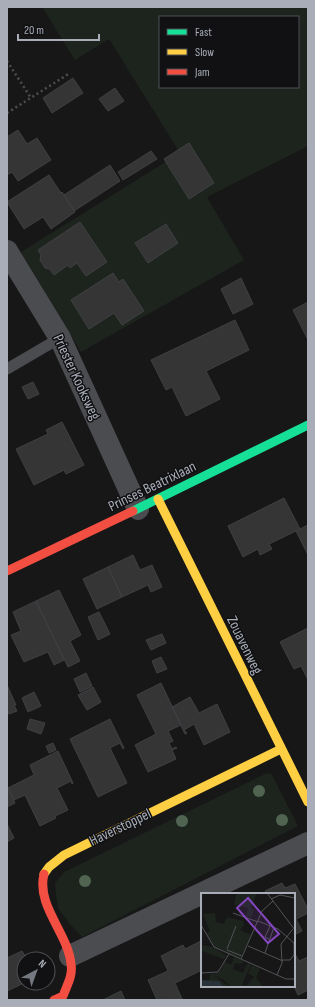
<svg xmlns="http://www.w3.org/2000/svg" width="315" height="1007" font-family="'Sofia Sans Condensed',sans-serif">
  <style>
    .green { fill: #1d241e; fill-rule: evenodd }
    .building { fill: #353536; stroke: #3f4043 }
    .lines { fill: none; stroke-linecap: round; stroke-linejoin: round }
    .path { stroke: #4d4e52; stroke-width: 2.5; stroke-dasharray: 2 3; stroke-linecap: butt }
    .lane { stroke: #4b4c50; stroke-width: 11 }
    .street { stroke: #4b4c50; stroke-width: 22 }
    .fast { stroke: #16e098; stroke-width: 9 }
    .slow { stroke: #ffcf43; stroke-width: 9 }
    .jam { stroke: #f24e42; stroke-width: 9 }
    .tree { fill: #506451 }
    .labels { text-anchor: middle; stroke-width: 3; stroke-linejoin: round; paint-order: stroke }
    .street-label { font-size: 15px; fill: #a8adb8; stroke: #111113 }
    .inset-road { fill: none; stroke: #515357; stroke-width: 1 }
    .view { fill: #8446be; fill-opacity: 0.15; stroke: #8446be; stroke-width: 2 }
    .inset-edge { fill: none; stroke: #a8adb8; stroke-width: 2 }
  </style>
  <rect width="100%" height="100%" fill="#171717"/>
  <path class="green" d="M42 7H308V146L207 197 244 260 81 352 21 252 180 153 109 39 75 60ZM160 17H298V87H160Z
    M271 773 298 826 82 937 69 923 58 908 56 894 55 883 64 872 265 774Z"/>
  <path class="building" d="M73 78 83 93 52 113 43 98Z
    M115 88 124 101 108 111 99 99Z
    M18 130 27 144 37 138 51 160 18 181 12 172 7 175V137Z
    M189 143 214 183 189 199 164 159Z
    M151 151 157 159 123 180 118 172Z
    M110 165 120 181 74 211 64 195Z
    M49 175 61 193 62 192 75 212 51 229 43 217 24 229 7 202Z
    M80 222 107 262 86 276 77 263 70 268 68 265 54 275 50 269 45 268 40 260 41 255 38 250Z
    M166 224 178 243 148 263 135 243Z
    M113 273 119 282 123 279 144 311 122 325 114 313 89 329 71 300Z
    M241 278 253 304 233 314 221 289Z
    M308 302V340L293 310Z
    M235 320 249 350 206 371 220 399 186 416 172 387 166 390 151 360Z
    M33 382 39 394 28 399 22 387Z
    M62 422 84 465 66 474 64 470 34 485 16 449 48 434 46 430Z
    M284 498 300 529 269 544 272 549 260 555 258 549 243 557 228 526Z
    M308 525V555L296 531Z
    M133 555 140 570 152 565 162 587 151 592 148 585 122 597 108 567Z
    M108 567 122 597 97 609 83 579Z
    M59 590 81 635 70 641 80 661 68 667 36 601Z
    M36 601 64 660 54 665 48 652 24 662 11 635 21 631 13 612Z
    M99 612 110 634 98 640 88 617Z
    M308 628V680L301 666 294 669 280 642Z
    M162 634 166 643 151 650 146 640Z
    M161 657 167 669 157 673 152 661Z
    M86 673 92 686 80 692 74 679Z
    M161 683 181 725 168 731 173 741 169 743 172 749 176 747 177 748 172 750 176 759 148 772 135 745 156 734 137 695Z
    M7 685 16 705H14L17 711 9 714 7 710Z
    M93 687 101 702 87 710 78 695Z
    M34 692 41 706 28 712 22 698Z
    M190 697 199 713 217 704 230 732 204 745 194 724 184 730 187 733 185 734 172 707Z
    M30 719 45 723 41 734 27 729Z
    M110 719 124 748 123 749 120 743 110 748 127 783 98 797 70 739Z
    M53 743 56 750 49 753 46 746Z
    M58 751 73 783 72 784 71 781 57 788 68 810 55 816 56 818 40 826 25 795 14 800 8 788 34 775 30 765Z
    M7 785 15 803 7 807Z
    M7 824 14 838 7 842Z
    M282 883 285 888 295 884 308 909V913L296 919 302 931 294 935V894H267L265 891Z
    M201 941 202 944V970L175 983 182 999 157 1000 148 980 168 971 161 956 183 945 185 949Z
    M22 951 27 959H24V983L7 991V958Z
    M294 952 299 961 308 957V990L298 995 294 986Z
    M121 991 125 1000H103Z"/>
  <g class="lines">
    <path class="path" d="M7 61 31 98
      M7 113 70 73"/>
    <path class="lane" d="M7 369 60 338"/>
    <path class="street" d="M7 251 60 338 138 509
      M70 956 308 843"/>
    <path class="fast" d="M133 511 308 425"/>
    <path class="slow" d="M158 499 308 802
      M44 874 49 867 64 855 281 749"/>
    <path class="jam" d="M7 571 133 511
      M44 874C36 906 68 933 71 964 73 976 67 985 63 996L54 1000"/>
  </g>
  <g class="tree">
    <circle cx="259" cy="791" r="6"/>
    <circle cx="282" cy="820" r="6"/>
    <circle cx="182" cy="821" r="6"/>
    <circle cx="85" cy="881" r="6"/>
  </g>
  <g class="labels">
    <g class="street-label">
      <text transform="translate(77 377) rotate(65)" y="5">Priester Kooksweg</text>
      <text transform="translate(152 486) rotate(-26)" y="5">Prinses Beatrixlaan</text>
      <text transform="translate(245 645) rotate(64)" y="5">Zouavenweg</text>
      <text transform="translate(120 827) rotate(-26)" y="5">Haverstoppel</text>
    </g>
  </g>
  <g transform="translate(201 893)">
    <rect width="94" height="94" fill="#171717"/>
    <path d="M38 0H56L50 15 53 17 50 25 45 23 47 15 33 12 35 2ZM14 20 15 29 23 31 26 24 42 28 43 32 39 37 50 42 39 65 13 54 5 40 9 38 2 21ZM0 52 12 54 26 63 22 66 1 58ZM33 64 43 68 40 71 34 70 32 76 42 80 47 70 50 71 41 92H46L53 84 47 80 51 72 59 76 55 85 62 94H30L23 87 12 82 29 94H23L18 88H8L9 81 18 80 24 69 30 72Z" fill="#1d241e"/>
    <path d="M0 87 18 88 23 94H0Z" fill="#2a3239"/>
    <path class="inset-road" d="M66 0 94 37M70 6 79 2 94 5M32 20 57 29M57 28 77 36 93 50V62L89 67H81M0 32 13 54 85 86H94M68 46 64 44 69 33M47 53 82 68M26 56 35 33M26 57 41 63M64 60 73 34M40 66 61 18 72 8M0 80 17 79 28 61M76 82 81 70 80 51 92 36"/>
    <path class="view" d="M47 5 78 41 67 50 36 15Z"/>
    <rect width="94" height="94" class="inset-edge"/>
  </g>
  <rect width="315" height="1007" fill="none" stroke="#a8adb8" stroke-width="16"/>
  <rect x="159" y="16" width="140" height="72" fill="#111113" stroke="#4d4f55"/>
  <rect x="167" y="29" width="20" height="6" fill="#16e098" stroke="#4d4f55"/>
  <text x="195" y="36" font-size="12" fill="#a8adb8">Fast</text>
  <rect x="167" y="49" width="20" height="6" fill="#ffcf43" stroke="#4d4f55"/>
  <text x="195" y="56" font-size="12" fill="#a8adb8">Slow</text>
  <rect x="167" y="69" width="20" height="6" fill="#f24e42" stroke="#4d4f55"/>
  <text x="195" y="76" font-size="12" fill="#a8adb8">Jam</text>
  <g transform="translate(36 971) rotate(41)"><circle r="19" fill="#111113" stroke="#4d4f55"/>
  <path d="M0-3L7 15L0 10L-7 15Z" fill="#757880"/>
  <text y="-6" font-size="11" font-weight="bold" text-anchor="middle" fill="#a8adb8">N</text>
  </g>
  <path d="M18 34v6h81v-6" fill="none" stroke="#a8adb8" stroke-width="2"/>
  <text x="24" y="34" font-size="12" fill="#a8adb8" stroke="#111113" stroke-width="3" paint-order="stroke">20 m</text>
</svg>
